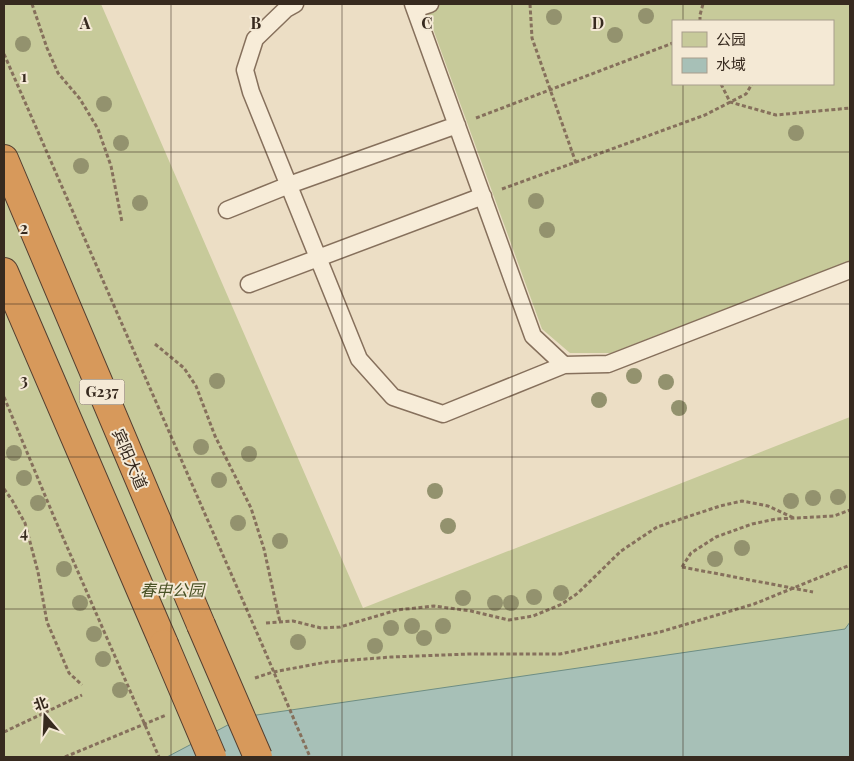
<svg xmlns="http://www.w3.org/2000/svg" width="854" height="761" font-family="'Playfair Display','Noto Sans SC',serif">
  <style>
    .green { fill: #c7ca9a; fill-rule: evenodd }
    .water { fill: #a7c0b7; stroke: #6e8e84 }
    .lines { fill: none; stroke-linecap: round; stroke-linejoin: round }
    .lane-casing { stroke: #86705c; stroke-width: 19 }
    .highway-casing { stroke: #543f30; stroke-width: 30 }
    .path { stroke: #86705c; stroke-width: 3; stroke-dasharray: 4 2.5; stroke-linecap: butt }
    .lane { stroke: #f7ecd8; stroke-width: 16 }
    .highway { stroke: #d7995b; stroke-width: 28 }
    .highway-bridge-casing { stroke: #543f30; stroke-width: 30; stroke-linecap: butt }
    .path-bridge { stroke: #86705c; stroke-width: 3; stroke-dasharray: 4 2.5; stroke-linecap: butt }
    .highway-bridge { stroke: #d7995b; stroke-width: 28 }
    .tree { fill: #93926e }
    .grid { fill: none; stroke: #372a1f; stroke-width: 1; stroke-opacity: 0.55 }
    .labels { text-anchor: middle; stroke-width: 4; stroke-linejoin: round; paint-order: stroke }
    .shield { fill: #f4e9d5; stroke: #706356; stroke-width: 1 }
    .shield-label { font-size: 15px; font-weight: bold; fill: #372a1f }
    .street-label { font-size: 16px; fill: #372a1f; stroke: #f4e9d5 }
    .park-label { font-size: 16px; font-style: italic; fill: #4a5327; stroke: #f4e9d5 }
    .grid-label { font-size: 16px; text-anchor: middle; font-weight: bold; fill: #372a1f; stroke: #f4e9d5; stroke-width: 4; stroke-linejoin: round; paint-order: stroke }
  </style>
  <rect width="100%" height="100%" fill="#ecdec5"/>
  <path class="green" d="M4 4H101L363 608 850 417V757H4Z
    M424 4H850V261L611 353H570L542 329ZM673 21H833V84H673Z"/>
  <path class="water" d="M850 622V757H167L243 717 845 629Z"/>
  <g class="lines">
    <defs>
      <path id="lane" d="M295 4 286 9 255 39 245 70 251 92 359 359 393 397 443 414 564 365
        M413 4 533 336 564 365 608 364 850 270
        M415 9 430 4
        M227 210 289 185 457 125
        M249 284 483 196"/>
      <path id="highway" d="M4 159 201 625
        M4 272 164 644"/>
    </defs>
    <use href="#lane" class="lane-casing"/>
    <use href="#highway" class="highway-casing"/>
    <path class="path" d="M32 4 47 48 58 73 80 99 98 129 111 166 122 222
      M530 4 532 38 576 163
      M700 21V15L703 4
      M4 54 264 649 310 757
      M721 84 730 102 776 115 850 108
      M476 118 673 43
      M502 189 705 115 746 94 752 84
      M155 344 184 368 196 386 215 436 251 508 264 549 280 622
      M4 397 54 517 159 757
      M4 489 12 500 25 523 38 572 47 622 69 673 82 685
      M682 567 691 553 716 537 752 524 776 519 834 516 850 510
      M266 623 293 621 321 628 340 627 397 610 434 606 471 611 509 620 533 616 562 604 578 593 621 551 657 527 720 506 742 501 768 506 794 518
      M255 678 273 672 327 662 391 657 470 654H560L660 632 754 604 850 565
      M4 732 82 695
      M65 757 166 715"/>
    <use href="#lane" class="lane"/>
    <use href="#highway" class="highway"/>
    <defs>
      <path id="highway-bridge" d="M201 625 258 757
        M164 644 212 757"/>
    </defs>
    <use href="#highway-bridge" class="highway-bridge-casing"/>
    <path class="path-bridge" d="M682 567 813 592"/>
    <use href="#highway-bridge" class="highway-bridge"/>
  </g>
  <g class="tree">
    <circle cx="646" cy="16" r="8"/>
    <circle cx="554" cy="17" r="8"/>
    <circle cx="615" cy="35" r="8"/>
    <circle cx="23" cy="44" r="8"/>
    <circle cx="104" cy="104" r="8"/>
    <circle cx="796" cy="133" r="8"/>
    <circle cx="121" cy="143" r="8"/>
    <circle cx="81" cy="166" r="8"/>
    <circle cx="536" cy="201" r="8"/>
    <circle cx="140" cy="203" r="8"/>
    <circle cx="547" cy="230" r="8"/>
    <circle cx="634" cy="376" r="8"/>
    <circle cx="217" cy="381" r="8"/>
    <circle cx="666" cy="382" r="8"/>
    <circle cx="599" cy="400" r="8"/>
    <circle cx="679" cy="408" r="8"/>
    <circle cx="201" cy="447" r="8"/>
    <circle cx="14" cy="453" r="8"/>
    <circle cx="249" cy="454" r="8"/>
    <circle cx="24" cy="478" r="8"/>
    <circle cx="219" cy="480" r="8"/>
    <circle cx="435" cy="491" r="8"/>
    <circle cx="838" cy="497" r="8"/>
    <circle cx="813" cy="498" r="8"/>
    <circle cx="791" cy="501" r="8"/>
    <circle cx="38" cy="503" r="8"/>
    <circle cx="238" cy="523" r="8"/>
    <circle cx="448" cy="526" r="8"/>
    <circle cx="280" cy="541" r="8"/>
    <circle cx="742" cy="548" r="8"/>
    <circle cx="715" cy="559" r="8"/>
    <circle cx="64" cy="569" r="8"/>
    <circle cx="561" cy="593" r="8"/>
    <circle cx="534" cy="597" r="8"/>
    <circle cx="463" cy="598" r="8"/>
    <circle cx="80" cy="603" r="8"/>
    <circle cx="495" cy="603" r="8"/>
    <circle cx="511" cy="603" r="8"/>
    <circle cx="412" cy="626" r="8"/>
    <circle cx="443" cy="626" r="8"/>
    <circle cx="391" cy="628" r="8"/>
    <circle cx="94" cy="634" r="8"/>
    <circle cx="424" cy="638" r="8"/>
    <circle cx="298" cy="642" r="8"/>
    <circle cx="375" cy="646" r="8"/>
    <circle cx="103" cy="659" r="8"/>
    <circle cx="120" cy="690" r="8"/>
  </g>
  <path class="grid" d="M171 4V757M342 4V757M512 4V757M683 4V21M683 84V757M4 152H850M4 304H850M4 457H850M4 609H850"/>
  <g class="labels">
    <rect class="shield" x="79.5" y="379.5" width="45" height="25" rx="4"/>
    <g class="shield-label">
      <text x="102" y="397">G237</text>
    </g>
    <g class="street-label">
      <text transform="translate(130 459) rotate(67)" y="6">宾阳大道</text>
    </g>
    <g class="park-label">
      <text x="172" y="596">春申公园</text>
    </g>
  </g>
  <g class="grid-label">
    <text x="85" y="29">A</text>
    <text x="256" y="29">B</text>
    <text x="427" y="29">C</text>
    <text x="598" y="29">D</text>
    <text x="24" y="82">1</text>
    <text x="24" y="234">2</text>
    <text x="24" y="386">3</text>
    <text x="24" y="538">4</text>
  </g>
  <rect width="854" height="761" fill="none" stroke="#372a1f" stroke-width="10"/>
  <rect x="672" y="20" width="162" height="65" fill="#f4e9d5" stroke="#a89d8c"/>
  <rect x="682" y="32" width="25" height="15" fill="#c7ca9a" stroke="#a89d8c"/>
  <text x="716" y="45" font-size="15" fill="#372a1f">公园</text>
  <rect x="682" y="58" width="25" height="15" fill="#a7c0b7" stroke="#a89d8c"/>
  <text x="716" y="70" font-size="15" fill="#372a1f">水域</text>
  <g transform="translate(45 716) rotate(341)" stroke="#f4e9d5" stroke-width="4" paint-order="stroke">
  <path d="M0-4L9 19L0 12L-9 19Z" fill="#372a1f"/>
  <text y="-8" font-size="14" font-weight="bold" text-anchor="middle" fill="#372a1f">北</text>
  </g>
</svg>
